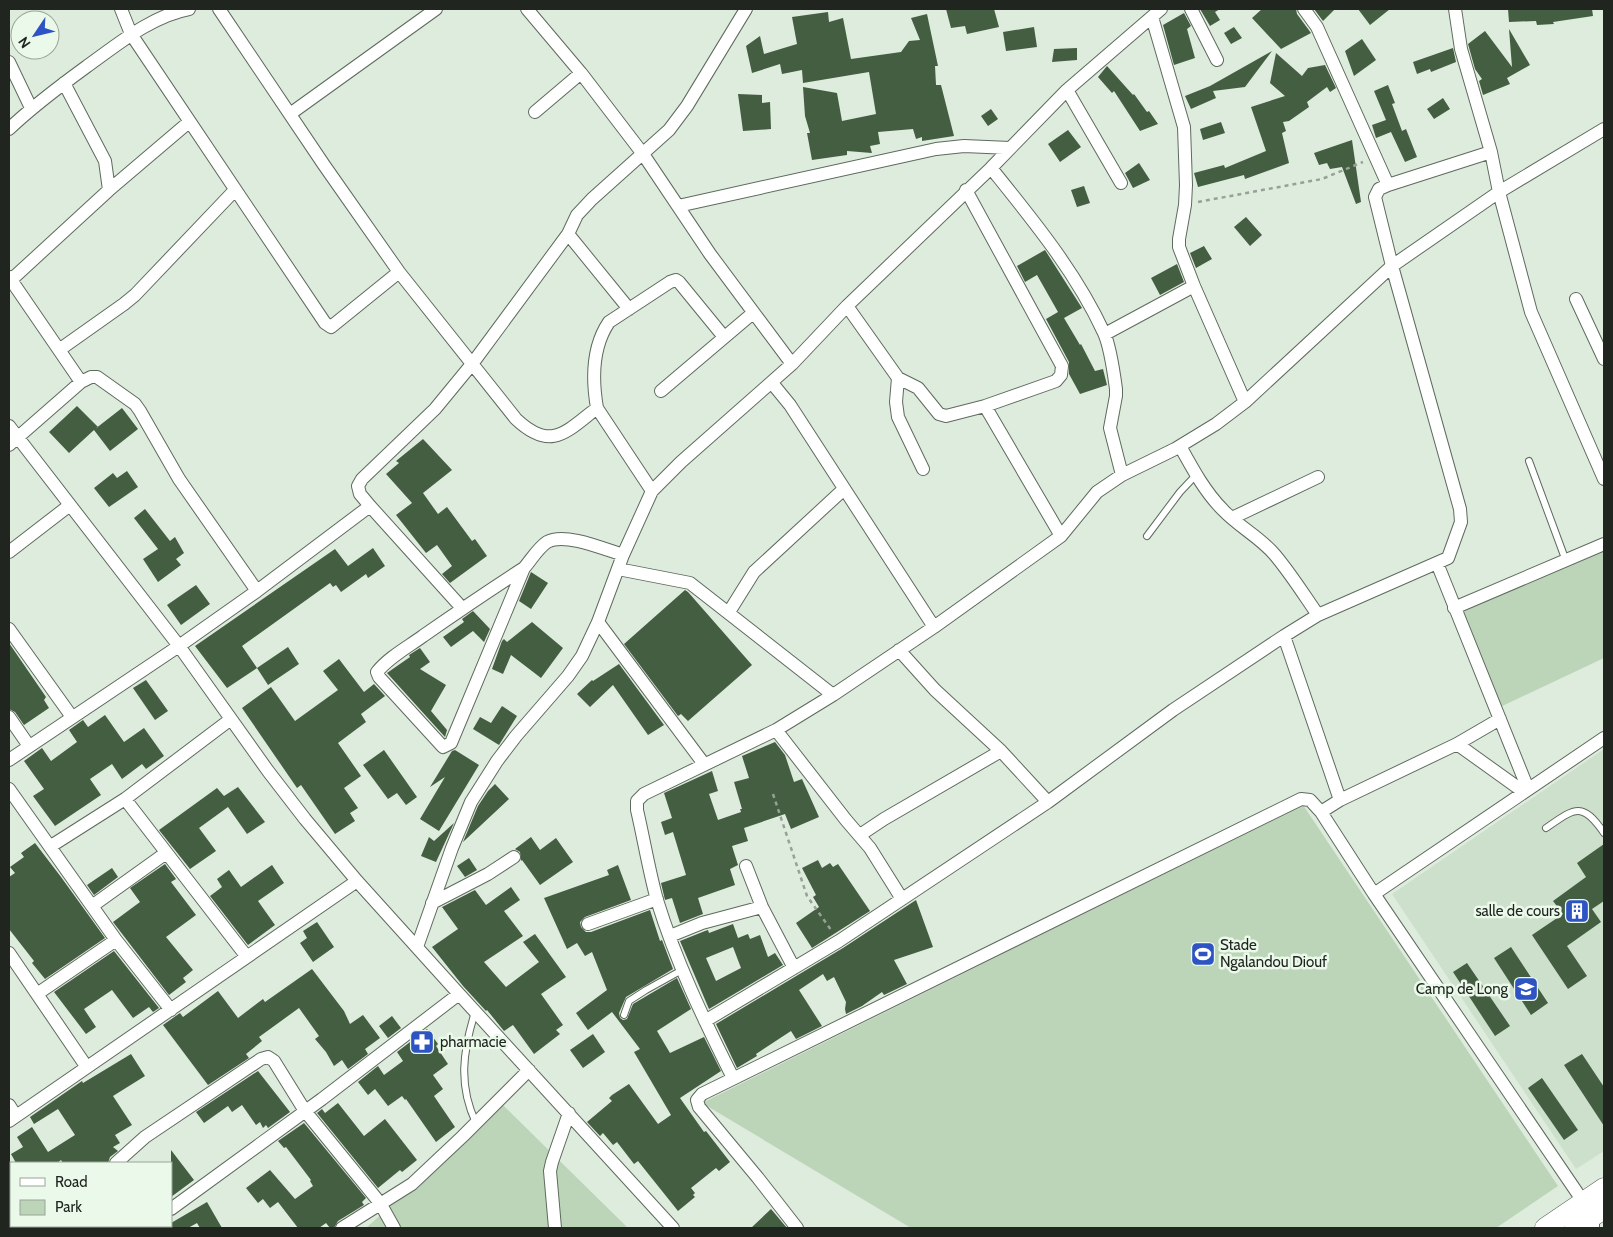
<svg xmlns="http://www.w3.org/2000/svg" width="1613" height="1237" font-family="Cabin,sans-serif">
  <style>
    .built { fill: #cde0cc }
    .green { fill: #bcd5b9 }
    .building { fill: #435e40; fill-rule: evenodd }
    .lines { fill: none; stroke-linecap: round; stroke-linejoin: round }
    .service-casing { stroke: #5e6a5d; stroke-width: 8 }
    .minor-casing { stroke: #5e6a5d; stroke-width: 14 }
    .primary-casing { stroke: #5e6a5d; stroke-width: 21 }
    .path { stroke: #97a196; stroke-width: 2.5; stroke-dasharray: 4 4; stroke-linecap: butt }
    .service { stroke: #fff; stroke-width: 6 }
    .minor { stroke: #fff; stroke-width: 12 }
    .primary { stroke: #fff; stroke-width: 20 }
    .labels { text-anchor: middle; stroke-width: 5; stroke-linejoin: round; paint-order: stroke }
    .poi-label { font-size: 15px; fill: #202520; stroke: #ebf9ea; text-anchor: end }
  </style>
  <rect width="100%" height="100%" fill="#deecdd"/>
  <path class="built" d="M1604 749V1151L1576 1169 1392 894Z"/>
  <path class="green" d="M1604 543V658L1498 708 1456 608Z
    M1303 805 1558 1186 1496 1228H911L702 1103Z
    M503 1105 628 1228H366Z"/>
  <path class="building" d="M946 9H994L999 27 967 34 965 26 951 28Z
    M1200 9H1220L1215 12 1220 20 1210 26Z
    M1262 9H1296L1297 14 1311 33 1281 49 1252 18Z
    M1314 9H1335L1323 21Z
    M1358 9H1390L1370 25Z
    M1508 9H1592L1593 16 1553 22 1554 24 1537 25 1536 21 1509 22Z
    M828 12 829 22 843 18 851 59 901 52 909 41 920 40 911 18 927 14 938 66H935L936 85H941L954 136 922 141V137L916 139 913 129 878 132 880 144 870 146 872 153 847 151V155L812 160 807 133H810L805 116 803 87 837 93 842 121 876 114 869 72 803 83 802 70 782 74 780 64 752 73 746 46 760 36 764 54 797 44 792 17Z
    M1184 13 1191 26 1187 29 1195 58 1174 65 1163 25Z
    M1034 27 1037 47 1006 51 1003 32Z
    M1234 27 1242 38 1231 44 1224 33Z
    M1509 29 1530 65 1507 78 1510 84 1483 95 1479 81 1482 79 1475 69 1468 44 1485 31 1512 67Z
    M1362 39 1376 60 1354 76 1345 51Z
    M1077 48V60L1052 62 1054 49Z
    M1453 48 1456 62 1431 72 1430 69 1417 74 1413 62Z
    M1272 51 1245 87 1213 91 1216 98 1191 109 1185 96 1210 86Z
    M1276 53 1302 76 1308 68 1325 65 1336 88 1330 92 1327 87 1307 102 1309 107 1289 121 1283 122 1286 131 1282 133 1289 163 1245 179 1244 175 1198 187 1194 173 1224 165 1225 168 1266 151 1251 107 1285 96 1270 83Z
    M1107 66 1133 95 1134 94 1147 112 1149 111 1158 124 1140 131 1114 91 1112 93 1098 77Z
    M1388 85 1395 103 1392 104 1402 131 1406 129 1417 157 1405 162 1391 132 1376 138 1372 125 1386 120 1374 91Z
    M738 94 762 95V103L770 102 771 129 743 131Z
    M1443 98 1450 109 1434 119 1427 109Z
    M991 109 998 119 988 126 981 116Z
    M1221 122 1225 133 1203 140 1200 129Z
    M1068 130 1081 147 1060 162 1048 144Z
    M1352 140 1361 202 1356 204 1342 167 1330 169 1327 163 1319 165 1314 153Z
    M1139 163 1150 180 1133 188 1125 173Z
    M1084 186 1090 203 1077 207 1071 190Z
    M1246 217 1262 235 1250 246 1234 227Z
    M1204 246 1212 259 1196 268 1190 253Z
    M1045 250 1082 308 1064 318 1080 345 1081 344 1095 371 1103 369 1107 385 1080 394 1069 374V362L1046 319 1058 312 1037 275 1025 282 1017 266Z
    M1177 264 1184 282 1160 295 1151 278Z
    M77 406 98 427 95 429 122 408 138 429 110 451 94 430 69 453 49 432Z
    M423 439 452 470 423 493 438 514 447 507 472 541 475 539 487 556 450 583 442 574 452 566 437 545 426 553 396 515 412 503 386 474 399 463 396 461Z
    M127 471 138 487 109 507 94 488 113 473 117 478Z
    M145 509 170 541 175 537 184 553 176 559 181 565 158 582 143 559 158 549 134 518Z
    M373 548 385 566 368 578 366 574 341 592 336 585 333 587 330 583 242 646 257 668 288 647 299 664 268 685 257 668 227 688 195 646 335 549 348 566Z
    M531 572 548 583 531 609 519 601Z
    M196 585 210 604 181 625 167 605Z
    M685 590 688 592 752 665 688 721 681 714 678 716 624 644Z
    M473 611 490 629 484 642 473 631 451 647 443 637 464 622 462 619Z
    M532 622 563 648 541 678 511 655 503 674 492 669 502 641 504 639 507 642Z
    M9 643 46 697 44 700 49 708 24 725 15 712 9 709Z
    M420 648 430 662 420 669 446 685 431 711 447 730 445 737 387 673 410 657 409 655Z
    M339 659 364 692 374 684 385 696 361 714 366 722 338 743 361 776 344 788 358 808 350 813 355 821 335 834 301 785 297 788 242 708 271 687 295 721 338 690 323 671Z
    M619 664 664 725 648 735 613 685 590 707 577 694 592 680 593 681Z
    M146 680 168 711 155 720 133 688Z
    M502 706 517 716 499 745 473 729 480 717 491 723Z
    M105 715 124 742 144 728 164 756 146 769 142 764 122 779 112 764 90 779 101 795 55 826 33 796 44 789 24 761 42 748 51 761 77 742 69 730 83 720 88 727Z
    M775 742 785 755 794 782 802 779 819 817 791 829 785 814 744 828 748 841 732 846 738 865 730 869 735 885 698 898 703 914 680 923 672 898 665 900 661 883 686 875 673 832 665 835 661 822 672 818 664 793 712 771 718 791 709 794 718 820 741 812 740 809H742L734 782 749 778 742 756Z
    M384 750 417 797 406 805 397 793 388 799 363 765Z
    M455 750 479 765 439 831 420 819 445 777 430 787 452 751Z
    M495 784 509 799 463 842 478 806 488 791Z
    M238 787 265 822 247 834 228 807 199 828 216 851 190 869 159 830 217 788 224 796Z
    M454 823 436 862 421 856 429 837 434 841Z
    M531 837 540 850 556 838 573 862 540 885 522 860 521 861 520 852 515 849Z
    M35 843 61 877 105 938 45 979 32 963 34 961 9 929V877L15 873 10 867 24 857 21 853Z
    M1604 844V901L1592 909 1601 922 1567 946 1587 976 1568 989 1532 935 1563 914 1553 901 1586 877 1577 863Z
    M469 858 477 870 465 877 457 866Z
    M818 860 822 868 830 863 833 867 838 864 870 911 812 948 796 923 819 907 813 897 816 895 802 868Z
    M165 864 176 879 171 882 196 915 166 937 193 970 183 978 186 982 169 995 113 922 140 902 130 888Z
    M272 865 284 883 258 901 275 925 248 945 210 896 222 887 217 879 229 870 241 887Z
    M618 865 631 900 585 917 580 922 581 927 586 932H591L650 910 660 941 662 940 673 969 626 997 619 1013 620 1018 623 1020 627 1019 633 1004 677 978 691 1009 657 1031 670 1053 704 1037 721 1071 680 1098 704 1132 706 1131 730 1162 719 1171 716 1168 691 1188 695 1193 693 1195 695 1197 678 1211 638 1161 634 1164 617 1142 613 1145 603 1133 600 1136 587 1122 612 1101 609 1098 612 1095 629 1084 658 1124 671 1115 634 1052 640 1049 612 1012 588 1030 576 1013 607 990 592 952 585 956 577 943 567 949 544 898 609 875 607 870Z
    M112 868 118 877 94 895 87 885Z
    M511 887 520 900 504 911 523 936 484 962 506 987 539 962 523 942 535 934 566 977 541 994 563 1025 556 1030 560 1034 534 1054 513 1025 504 1031 487 1010 486 1011 463 986 432 947 458 929 442 907 475 890 486 905Z
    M916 900 933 947 894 960 907 984 884 995 882 992 862 1006 846 1014 845 1009 846 1002 834 977 827 981 823 974 799 990 822 1026 796 1039 791 1031 756 1054 757 1056 737 1068 716 1024 843 948Z
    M317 922 334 947 313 962 300 943 307 938 303 931Z
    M733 924 738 938 748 934 750 939 760 935 768 957 775 953 783 965 709 1009 680 941 705 931 708 930 709 933ZM733 947 741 968 716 981 706 958Z
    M1511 947 1548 1003 1531 1015 1494 958Z
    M114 951 159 1008 153 1012 149 1007 133 1018 112 990 84 1009 96 1027 86 1034 54 992Z
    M1467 963 1510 1026 1495 1036 1453 972Z
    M312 969 344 1011 350 1024 363 1015 380 1038 365 1049 368 1054 348 1069 342 1060 334 1066 326 1052 315 1039 319 1036 299 1008 259 1037 262 1041 246 1054 249 1058 208 1085 163 1025 180 1013 183 1017 218 991 238 1018 263 999 265 1002Z
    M392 1016 401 1028 388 1038 379 1026Z
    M427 1029 438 1044 436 1046 448 1064 433 1075 443 1089 434 1096 455 1127 436 1142 406 1099 405 1100 402 1096 388 1106 375 1089 368 1095 358 1082 378 1066 384 1075 403 1061 397 1052Z
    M593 1034 605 1052 583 1068 570 1050Z
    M131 1054 145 1076 113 1096 132 1125 115 1135 120 1143 113 1147 118 1151 110 1157 108 1163H63L61 1160 57 1163H16L11 1154 23 1147 17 1137 32 1127 48 1152 75 1135 58 1109 34 1124 30 1117 82 1081 83 1083Z
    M1582 1054 1604 1087V1126L1564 1065Z
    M258 1071 290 1112 268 1128 266 1125 263 1128 260 1122 256 1125 242 1105 232 1112 228 1106 204 1123 196 1112Z
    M1542 1078 1578 1130 1564 1140 1528 1088Z
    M338 1103 364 1136 385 1119 417 1160 402 1172 400 1170 378 1188 317 1113 322 1109 325 1113Z
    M304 1123 366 1198 362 1202 364 1205 338 1221 334 1228H330L326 1223 319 1228H298L278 1202 270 1208 263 1199 258 1203 246 1188 270 1170 295 1199 313 1186 310 1181 311 1180 286 1147 284 1148 278 1141Z
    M171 1150 194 1180 171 1197Z
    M207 1202 222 1228H200L197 1223 188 1228H163L171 1226V1223Z
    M771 1209 787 1228H751Z"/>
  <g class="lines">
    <defs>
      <path id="service" d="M1529 461 1566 561
        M1147 536 1180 492 1196 475
        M1546 828C1575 808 1582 801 1604 833
        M475 1012C463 1051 458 1085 476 1123
        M624 1015 629 1001 646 990 682 970"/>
      <path id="minor" d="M121 9 131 34 325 323 331 327 399 272
        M219 9 324 165 399 272 516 419C551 452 566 432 597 408
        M527 9 581 73 643 154 710 254 792 364
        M1191 9 1217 60
        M1304 9 1317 27 1388 185
        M1455 9 1461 49 1491 152 1499 192 1531 312 1604 479
        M1152 17 1184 127 1186 185 1185 205 1179 239V247L1194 286 1245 402
        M9 62 31 108
        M64 83 105 161 109 190
        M1067 90 1121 183
        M535 112 581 73
        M290 114 436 9
        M9 129C33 106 60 86 86 67 117 45 151 16 189 9
        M991 168C1032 219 1076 272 1104 333 1110 346 1114 374 1116 389V396L1110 428 1122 475
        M678 206 936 149 964 146 1010 148
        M568 234 629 309
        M9 277 81 382
        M11 280 109 190 189 122
        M1576 299 1604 359
        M847 306 898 378 918 388 939 414 946 416 985 406 1056 381 1061 375 1062 366 966 190
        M1105 334 1194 286
        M59 350 124 304 135 295 235 190
        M898 378 896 402 898 417 923 469
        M772 383 790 405 934 627
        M661 391 753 313
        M985 406 1061 536
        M9 426 179 646 268 771 305 819 357 881 459 994 673 1228
        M9 445 81 382 91 377H97L135 404 140 411 179 479 257 591
        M1180 446C1192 468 1205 492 1223 510 1239 527 1260 537 1275 555 1291 574 1304 595 1318 615
        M652 491 597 408C592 379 592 347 609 322L670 282 676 280 679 282 724 337
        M1232 518 1318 477
        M9 552 70 505
        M1437 563 1528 789
        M524 568C490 590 456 613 423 636 408 647 389 657 377 672L379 677 443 747 451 743 524 568C531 560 538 548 547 542 565 532 604 549 623 555
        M618 569 690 583 833 695
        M462 608 370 506 360 494 358 486 362 479 435 409 472 364 568 234 577 215 592 199 669 130 687 106 746 9
        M1454 608 1604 544
        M729 612 754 572 844 489
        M598 622 704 764
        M9 629 72 717
        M1284 636 1340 800
        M899 650 935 690 1001 751 1048 802
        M9 717 29 746
        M776 730 846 820 870 848 902 899
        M1457 744 1524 792
        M9 760 179 646 257 591 370 506
        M9 789 116 940 171 1010
        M125 799 247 957
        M1321 812 1340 800 1457 744 1500 719
        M860 835 884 819 1001 751
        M51 846 125 799 231 719
        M746 866 762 907 794 968
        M1374 894 1604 738
        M432 903 488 874 514 857
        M92 906 166 853
        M588 924 657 899
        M670 936 702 923 762 907
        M417 947 452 848 471 802 497 761 516 736 568 676 582 656 598 622 623 555 652 491 681 462 792 364 847 306 991 168 1067 90 1161 9
        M9 953 86 1066
        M37 994 116 940
        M705 1021 839 941 1048 802 1173 710 1284 636 1318 615 1448 558 1461 522 1460 509 1392 266 1375 197 1379 189 1388 185 1491 152
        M733 1078C704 1020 676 962 657 900 649 871 644 840 637 810V801L644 794 776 730 833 695 934 627 1061 536 1097 492 1122 475 1175 449 1216 424 1245 402 1392 266 1499 192 1604 129
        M9 1105 16 1116
        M9 1121 357 881
        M116 1163 145 1137 261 1059 268 1057 274 1061 305 1111 380 1203 394 1228
        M9 1204 11 1205
        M171 1209 322 1099 459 994
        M72 1226 79 1228
        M149 1228 151 1226
        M342 1228 412 1184 463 1136 529 1070
        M555 1228 550 1171 552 1162 569 1113
        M797 1228 758 1178 699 1107 697 1100 702 1094 1301 799 1310 800 1321 812 1374 894 1593 1216V1228"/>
      <path id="primary" d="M1545 1228 1604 1188
        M1575 1228 1604 1209"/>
    </defs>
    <use href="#service" class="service-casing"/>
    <use href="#minor" class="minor-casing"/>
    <use href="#primary" class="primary-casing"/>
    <path class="path" d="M1198 202 1322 179 1363 162
      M773 794 807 896 831 930"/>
    <use href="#service" class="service"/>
    <use href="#minor" class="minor"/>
    <use href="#primary" class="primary"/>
  </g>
  <defs>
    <symbol id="building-square" viewBox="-11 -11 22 22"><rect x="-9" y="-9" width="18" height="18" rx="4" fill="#2e54c4" stroke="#ebf9ea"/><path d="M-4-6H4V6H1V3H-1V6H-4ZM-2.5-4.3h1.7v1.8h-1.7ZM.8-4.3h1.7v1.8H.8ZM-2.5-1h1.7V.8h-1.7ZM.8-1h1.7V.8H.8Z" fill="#fff"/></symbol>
    <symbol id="stadium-square" viewBox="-11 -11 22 22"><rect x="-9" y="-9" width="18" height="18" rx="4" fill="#2e54c4" stroke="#ebf9ea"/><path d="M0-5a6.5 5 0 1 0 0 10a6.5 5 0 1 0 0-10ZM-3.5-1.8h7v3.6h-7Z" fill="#fff"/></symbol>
    <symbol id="school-square" viewBox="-11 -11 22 22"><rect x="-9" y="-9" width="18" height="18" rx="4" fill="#2e54c4" stroke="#ebf9ea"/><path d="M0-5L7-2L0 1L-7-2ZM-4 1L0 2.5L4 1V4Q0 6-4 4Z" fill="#fff"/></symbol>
    <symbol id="pharmacy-square" viewBox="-11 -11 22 22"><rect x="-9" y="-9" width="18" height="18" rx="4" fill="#2e54c4" stroke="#ebf9ea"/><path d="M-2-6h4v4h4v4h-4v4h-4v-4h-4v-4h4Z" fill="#fff"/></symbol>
  </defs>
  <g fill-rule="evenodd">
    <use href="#building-square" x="1563" y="897" width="28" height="28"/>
    <use href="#stadium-square" x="1189" y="940" width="28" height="28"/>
    <use href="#school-square" x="1512" y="975" width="28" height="28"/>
    <use href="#pharmacy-square" x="408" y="1028" width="28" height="28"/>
  </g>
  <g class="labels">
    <g class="poi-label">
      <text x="1560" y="916">salle de cours</text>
      <text x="1220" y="950" text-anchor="start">Stade<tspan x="1220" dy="17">Ngalandou Diouf</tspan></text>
      <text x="1508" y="994">Camp de Long</text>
      <text x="440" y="1047" text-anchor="start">pharmacie</text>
    </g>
  </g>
  <rect width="1613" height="1237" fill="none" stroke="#202520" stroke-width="20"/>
  <rect x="10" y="1162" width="162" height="65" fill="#ebf9ea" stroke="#9aa499"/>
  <rect x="20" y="1178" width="25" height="8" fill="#ffffff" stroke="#9aa499"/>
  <text x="55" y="1187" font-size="15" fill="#202520">Road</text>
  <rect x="20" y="1200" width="25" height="15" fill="#bcd5b9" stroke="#9aa499"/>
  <text x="55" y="1212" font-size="15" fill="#202520">Park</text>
  <g transform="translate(35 35) rotate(235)"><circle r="24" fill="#ebf9ea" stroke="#9aa499"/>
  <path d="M0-4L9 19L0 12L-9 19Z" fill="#2e54c4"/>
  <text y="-8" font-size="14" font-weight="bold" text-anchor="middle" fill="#202520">N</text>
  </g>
</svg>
